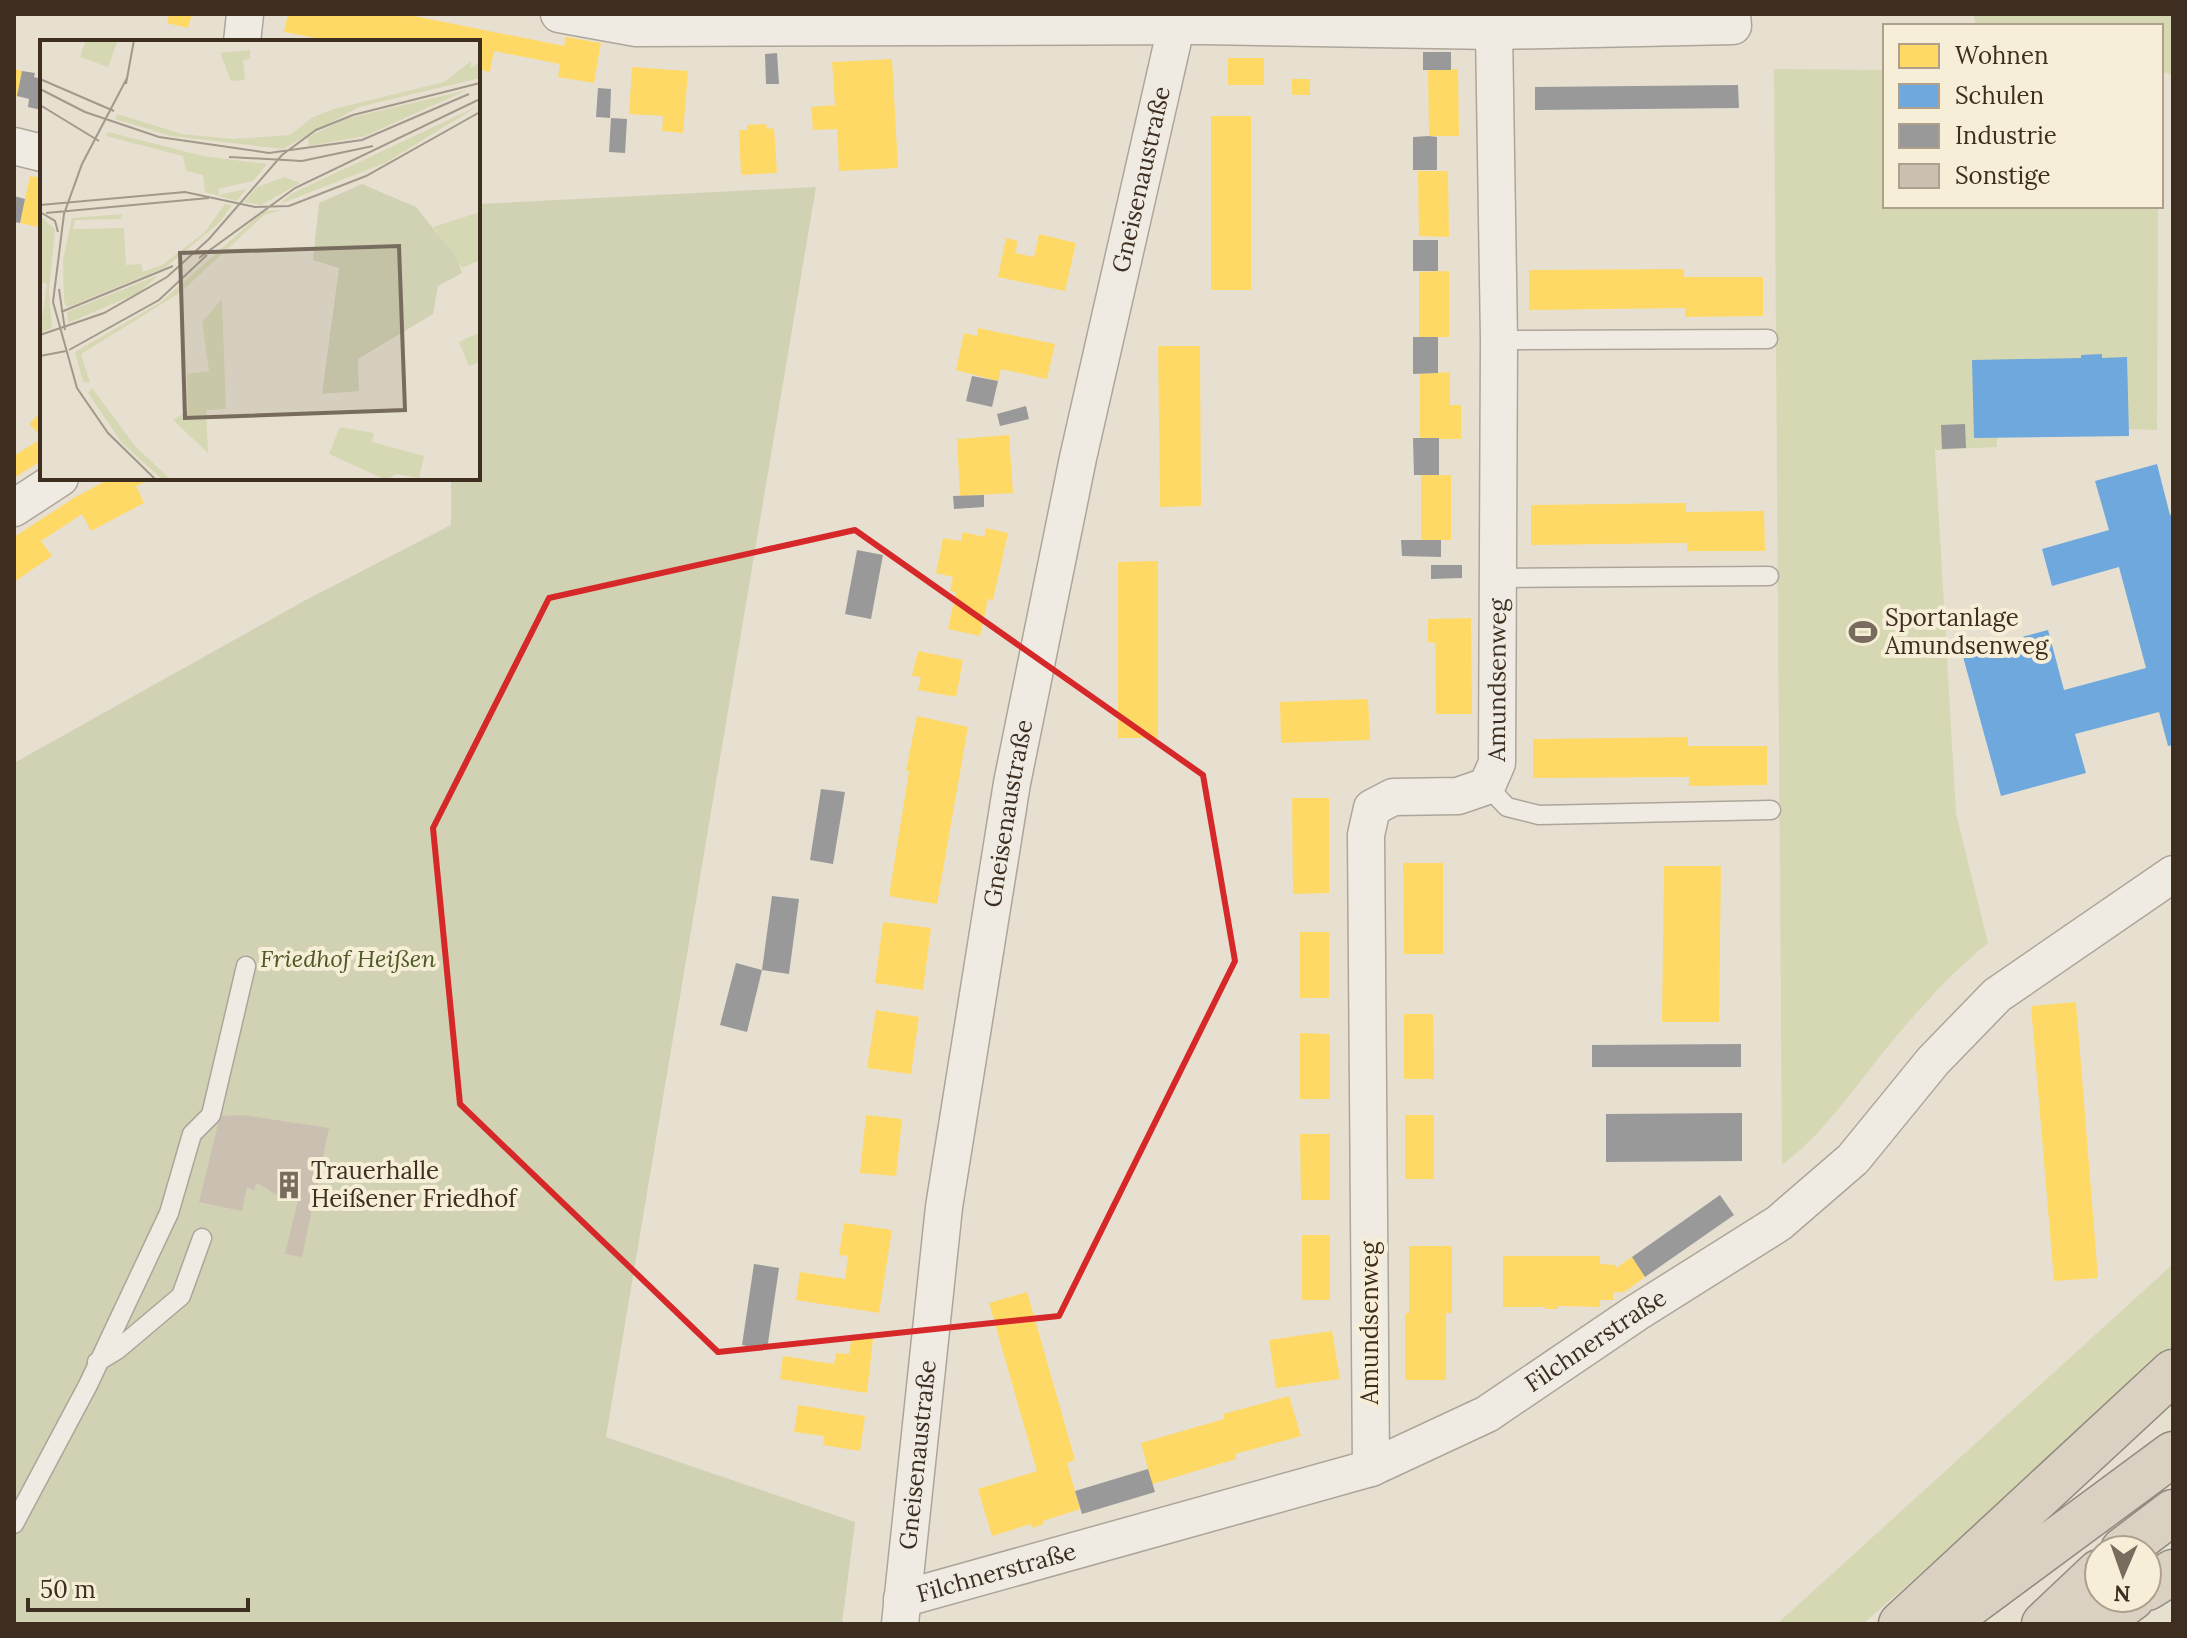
<svg xmlns="http://www.w3.org/2000/svg" width="2187" height="1638" font-family="Lora,serif">
  <style>
    .green { fill: #d6d7b3 }
    .cemetery { fill: #d1d1b3 }
    .homes { fill: #ffd966 }
    .schools { fill: #6fa8dc }
    .industry { fill: #999 }
    .building { fill: #cbbfb2 }
    .lines { fill: none; stroke-linecap: round; stroke-linejoin: round }
    .service-casing { stroke: #ada599; stroke-width: 21 }
    .minor-casing { stroke: #ada599; stroke-width: 39 }
    .motorway-casing { stroke: #928b80; stroke-width: 47 }
    .service { stroke: #efebe3; stroke-width: 18 }
    .minor { stroke: #efebe3; stroke-width: 36 }
    .motorway { stroke: #dad1c2; stroke-width: 44 }
    .marked { fill: none; stroke: #d62828; stroke-width: 6; stroke-linejoin: round }
    .labels { text-anchor: middle; stroke-width: 8; stroke-linejoin: round; paint-order: stroke }
    .street-label { font-size: 24px; fill: #3d2e20; stroke: #f7eed8 }
    .poi-label { font-size: 24px; fill: #3d2e20; stroke: #f7eed8; text-anchor: start }
    .park-label { font-size: 24px; font-style: italic; fill: #4d5a26; stroke: #f7eed8 }
    .inset-road { fill: none; stroke: #a3998a; stroke-width: 2 }
    .view { fill: #786c5e; fill-opacity: 0.15; stroke: #786c5e; stroke-width: 4 }
    .inset-edge { fill: none; stroke: #3d2e20; stroke-width: 4 }
  </style>
  <rect width="100%" height="100%" fill="#e7e0d1"/>
  <path class="green" d="M1974 14H2173V75L2161 71V26H1975Z
    M1774 69 1885 70V206H2158L2157 430 2129 429V436L1997 437V447L1935 450 1956 814 1988 943C1949 975 1917 1011 1885 1050 1853 1090 1824 1133 1782 1165Z
    M2173 1264V1351L1863 1624H1777Z"/>
  <path class="cemetery" d="M816 187 606 1437 855 1522 842 1624H14V763L304 601 451 525V478H478V204Z"/>
  <path class="homes" d="M169 14H192L188 28 167 23Z
    M288 14H404L564 46 566 37 601 43 594 83 558 77 560 64 494 51 490 72 478 69V42H337L284 32Z
    M1228 58H1264V85H1228Z
    M892 59 898 168 839 171 837 129 813 130 811 107 835 105 832 62Z
    M632 67 688 71 683 133 662 131 663 116 629 114Z
    M14 69 22 71 15 103 14 102Z
    M1458 69 1459 136H1429L1428 70Z
    M1292 79H1310V95H1292Z
    M1211 116H1251V290H1211Z
    M766 124 767 129 774 128 777 173 741 175 739 130H747V125Z
    M1418 171H1448L1449 237 1419 236Z
    M30 176 42 178V228L20 223Z
    M1039 234 1076 243 1065 291 998 277 1006 238 1018 241 1015 253 1034 257Z
    M1684 269V277H1763V316L1685 317V308L1529 310V270Z
    M1449 271V337H1419V272Z
    M978 328 1055 344 1047 379 1001 369 998 381 956 370 964 333 977 336Z
    M1158 346H1200L1201 506 1160 507Z
    M1450 372V405H1461V439H1420V374Z
    M42 411V437L29 424Z
    M1009 435 1013 493 960 496 957 439Z
    M42 438V460L14 478V456Z
    M1421 475H1451V540H1421Z
    M111 478H154L136 486 144 503 91 531 82 514 41 541 52 556 14 582V537L74 498Z
    M1686 503V512L1764 511 1765 551H1687V543L1531 545V505Z
    M986 528 1008 533 993 600 988 599 980 636 948 629 956 592 950 591 953 577 936 573 943 538 961 541 963 532 984 537Z
    M1158 561V738H1118V562Z
    M1471 618 1472 714H1436L1435 643 1428 642V619Z
    M918 651 963 660 956 697 918 690 921 677 912 676Z
    M1368 699 1370 740 1281 743 1280 702Z
    M917 716 968 727 937 904 889 896 909 771 906 770Z
    M1688 737V746H1767V785L1689 786V777L1533 778V739Z
    M1292 798H1329V893L1293 894Z
    M1403 863H1443V954H1404Z
    M1664 866H1721L1719 1022H1662Z
    M883 922 931 928 923 990 875 983Z
    M1300 932H1329V998H1300Z
    M2076 1002 2098 1278 2054 1281 2031 1006Z
    M876 1010 919 1017 911 1074 867 1068Z
    M1404 1014H1433L1434 1079H1404Z
    M1300 1033 1330 1034V1099H1300Z
    M866 1115 902 1119 896 1176 860 1173Z
    M1405 1115H1434V1179H1405Z
    M1300 1134H1330V1200H1301Z
    M844 1223 892 1230 879 1313 796 1300 800 1272 845 1279 848 1256 839 1255Z
    M1302 1235H1330V1300H1302Z
    M1409 1246H1452V1313H1446V1380H1405V1313H1409Z
    M1503 1256H1600V1264L1616 1265V1268L1632 1257 1645 1277 1624 1292H1613V1300H1600V1307L1558 1306V1309H1545V1307H1503Z
    M1027 1292 1075 1460 1067 1463 1080 1509 1043 1521 1044 1524 1032 1528 1031 1524 992 1536 978 1489 1037 1471 989 1303Z
    M1332 1331 1340 1379 1276 1388 1269 1340Z
    M852 1336 873 1339 867 1393 780 1379 783 1356 834 1364 836 1353 849 1354Z
    M1289 1396 1301 1436 1235 1454 1236 1459 1152 1484 1141 1443 1224 1419 1223 1414Z
    M798 1405 865 1416 860 1451 823 1445 824 1436 794 1432Z"/>
  <path class="schools" d="M2102 354V358L2127 357 2129 436 1974 438 1972 360 2081 358V355Z
    M2157 464 2170 515 2173 514V745L2168 746 2159 712 2075 734 2086 773 2001 796 1962 653 2048 630 2064 690 2146 668 2119 567 2052 586 2042 549 2109 530 2095 481Z"/>
  <path class="industry" d="M1423 52H1451V70H1423Z
    M777 53 779 84H766L765 54Z
    M22 71 35 73 34 77 42 79 41 110 28 107 29 99 17 96Z
    M1738 85 1739 108 1535 110V87Z
    M598 88 611 89 610 118 596 117Z
    M611 118 627 119 625 153 609 152Z
    M1429 136 1437 137V170H1413V137Z
    M14 196 25 199 20 223 14 222Z
    M1413 240H1438V271H1413Z
    M1413 337H1438V373L1413 374Z
    M972 376 998 381 992 407 966 401Z
    M1026 406 1029 419 1000 426 997 414Z
    M1965 424 1966 448 1942 449 1941 425Z
    M1413 438H1439V475H1414Z
    M984 495V507L954 509 953 496Z
    M1401 540H1441V557L1402 556Z
    M857 550 883 555 871 619 845 614Z
    M1431 565H1462V578L1431 579Z
    M821 789 845 792 833 864 810 860Z
    M772 896 799 899 789 974 762 970Z
    M736 963 762 970 747 1032 720 1025Z
    M1741 1044V1067H1592V1045Z
    M1742 1113V1161L1606 1162V1114Z
    M1720 1195 1734 1215 1645 1277 1632 1257Z
    M754 1264 779 1268 767 1350 742 1345Z
    M1148 1469 1155 1492 1082 1514 1075 1491Z"/>
  <path class="building" d="M243 1115 329 1128 302 1257 285 1254 298 1200 282 1198 257 1183 254 1191 247 1187 242 1211 199 1202 220 1116Z"/>
  <g class="lines">
    <defs>
      <path id="service" d="M1499 340 1768 339
        M1497 578 1769 576
        M1487 786 1507 807 1539 815 1771 810
        M97 1362 117 1350 181 1296 202 1238
        M14 1524 88 1385 169 1213 192 1134 211 1115 246 966"/>
      <g id="minor">
        <path d="M559 14 636 28 1204 26 1494 31 1733 26 1732 14"/>
        <path d="M242 42 245 14"/>
        <path d="M14 146 42 153"/>
        <path d="M14 508 60 478"/>
        <path id="s1" d="M1371 1468 1366 835 1372 808 1393 797 1458 796 1487 786 1497 763 1499 340 1494 31"/>
        <path id="s2" d="M902 1599 1371 1468 1487 1414 1636 1313 1779 1223 1853 1159 1933 1061 1997 995 2173 874"/>
        <path id="s3" d="M900 1624 944 1207 1012 783 1078 458 1179 14"/>
      </g>
      <path id="motorway" d="M2123 1550 2173 1512
        M2147 1588 2173 1572
        M1901 1624 2173 1372
        M1943 1624 2173 1454
        M2044 1624 2099 1572
        M2096 1624 2132 1598"/>
    </defs>
    <use href="#service" class="service-casing"/>
    <use href="#minor" class="minor-casing"/>
    <use href="#motorway" class="motorway-casing"/>
    <use href="#service" class="service"/>
    <use href="#minor" class="minor"/>
    <use href="#motorway" class="motorway"/>
  </g>
  <path class="marked" d="M855 530 1203 775 1235 961 1059 1316 718 1352 460 1104 433 828 549 598Z"/>
  <defs>
    <symbol id="stadium-bare" viewBox="-9 -9 18 18"><path d="M0-5a6.5 5 0 1 0 0 10a6.5 5 0 1 0 0-10ZM-3.5-1.8h7v3.6h-7Z" fill="#786c5e" stroke="#f7eed8" stroke-width="2.5" paint-order="stroke"/></symbol>
    <symbol id="building-bare" viewBox="-9 -9 18 18"><path d="M-4-6H4V6H1V3H-1V6H-4ZM-2.5-4.3h1.7v1.8h-1.7ZM.8-4.3h1.7v1.8H.8ZM-2.5-1h1.7V.8h-1.7ZM.8-1h1.7V.8H.8Z" fill="#786c5e" stroke="#f7eed8" stroke-width="2.5" paint-order="stroke"/></symbol>
  </defs>
  <g fill-rule="evenodd">
    <use href="#stadium-bare" x="1843" y="612" width="40" height="40"/>
    <use href="#building-bare" x="269" y="1165" width="40" height="40"/>
  </g>
  <g class="labels">
    <g class="street-label">
      <text dy="8" stroke="none"><textPath href="#s3" startOffset="1466">Gneisenaustraße</textPath></text>
      <text dy="8" stroke="none"><textPath href="#s1" startOffset="888">Amundsenweg</textPath></text>
      <text dy="8" stroke="none"><textPath href="#s3" startOffset="818">Gneisenaustraße</textPath></text>
      <text transform="translate(1370 1323) rotate(-90)" y="8">Amundsenweg</text>
      <text dy="8" stroke="none"><textPath href="#s2" startOffset="746">Filchnerstraße</textPath></text>
      <text dy="8" stroke="none"><textPath href="#s3" startOffset="170">Gneisenaustraße</textPath></text>
      <text dy="8" stroke="none"><textPath href="#s2" startOffset="98">Filchnerstraße</textPath></text>
    </g>
    <g class="poi-label">
      <text x="1885" y="626">Sportanlage<tspan x="1885" dy="28">Amundsenweg</tspan></text>
      <text x="311" y="1179">Trauerhalle<tspan x="311" dy="28">Heißener Friedhof</tspan></text>
    </g>
    <g class="park-label">
      <text x="348" y="967">Friedhof Heißen</text>
    </g>
  </g>
  <g transform="translate(40 40)">
    <rect width="440" height="440" fill="#e7e0d1"/>
    <path d="M46 0H78L68 27 40 17ZM210 10V19L203 20 205 40 191 41 180 13ZM431 21V28L440 22V38L319 67 243 109 131 96 75 79 77 74 142 94 193 99 250 95 273 77 294 69 404 42ZM427 50 325 96 269 106 268 97 305 79ZM440 65 345 123 240 164 251 154ZM68 92 163 116 227 124 213 141 178 149 179 155 206 149 197 161 165 152 163 135 146 131 143 116 66 96ZM245 137 260 143 221 165 204 162 217 147ZM185 164 192 165 180 182 126 227 28 267 24 262 23 220 32 178 82 174 81 179 35 180 33 189 84 188 86 225 101 224 103 232 122 225 164 193ZM242 170 224 175 141 252 41 314 50 343 43 342 35 312 121 262 224 171ZM440 172V220L422 228 393 187ZM0 176 15 189 9 251 12 288 0 293 7 244 0 242ZM119 235 98 253 28 283 27 272ZM182 259 186 369 166 370 168 413 133 380 148 370 147 334 169 331 162 282ZM440 292V322L429 326 419 302ZM52 348 95 406 131 440H123L82 403 48 353ZM300 387 334 393 332 402 384 416 379 438 356 434 346 440 289 414Z" fill="#d6d7b3"/>
    <path d="M322 144 376 167 416 217 422 233 398 246 393 274 318 319 319 351 282 354 299 228 273 220 279 163Z" fill="#d1d1b3"/>
    <path class="inset-road" d="M87 38 42 124 24 174 13 262 37 348 68 393 116 440M0 39 74 71M86 44 94 0M0 49 45 72 119 97 229 113 322 100 429 54M0 65 59 101M189 117 262 121 333 106M0 165 145 152 215 167 249 166 326 136 440 72M0 172 15 181 18 192M6 173 169 158M159 218 255 148 440 59M19 249 25 290M21 272 133 226M0 295 64 273 127 237 169 199 242 115 276 90 313 75 440 43M29 310 119 260 167 215M0 316 26 311"/>
    <path class="view" d="M359 206 365 370 145 378 140 213Z"/>
    <rect width="440" height="440" class="inset-edge"/>
  </g>
  <rect width="2187" height="1638" fill="none" stroke="#3d2e20" stroke-width="32"/>
  <rect x="1883" y="24" width="280" height="184" fill="#f7eed8" stroke="#ada18e" stroke-width="2"/>
  <rect x="1899" y="44" width="40" height="24" fill="#ffd966" stroke="#ada18e" stroke-width="2"/>
  <text x="1955" y="64" font-size="24" fill="#3d2e20">Wohnen</text>
  <rect x="1899" y="84" width="40" height="24" fill="#6fa8dc" stroke="#ada18e" stroke-width="2"/>
  <text x="1955" y="104" font-size="24" fill="#3d2e20">Schulen</text>
  <rect x="1899" y="124" width="40" height="24" fill="#999999" stroke="#ada18e" stroke-width="2"/>
  <text x="1955" y="144" font-size="24" fill="#3d2e20">Industrie</text>
  <rect x="1899" y="164" width="40" height="24" fill="#cbbfb2" stroke="#ada18e" stroke-width="2"/>
  <text x="1955" y="184" font-size="24" fill="#3d2e20">Sonstige</text>
  <g transform="translate(2123 1574) rotate(182)"><circle r="38" fill="#f7eed8" stroke="#ada18e" stroke-width="2"/>
  <path d="M0-6L14 30L0 20L-14 30Z" fill="#786c5e"/>
  <text y="-12" font-size="22" font-weight="bold" text-anchor="middle" fill="#3d2e20">N</text>
  </g>
  <path d="M28 1598v12h220v-12" fill="none" stroke="#3d2e20" stroke-width="4"/>
  <text x="40" y="1598" font-size="24" fill="#3d2e20" stroke="#f7eed8" stroke-width="6" paint-order="stroke">50 m</text>
</svg>
